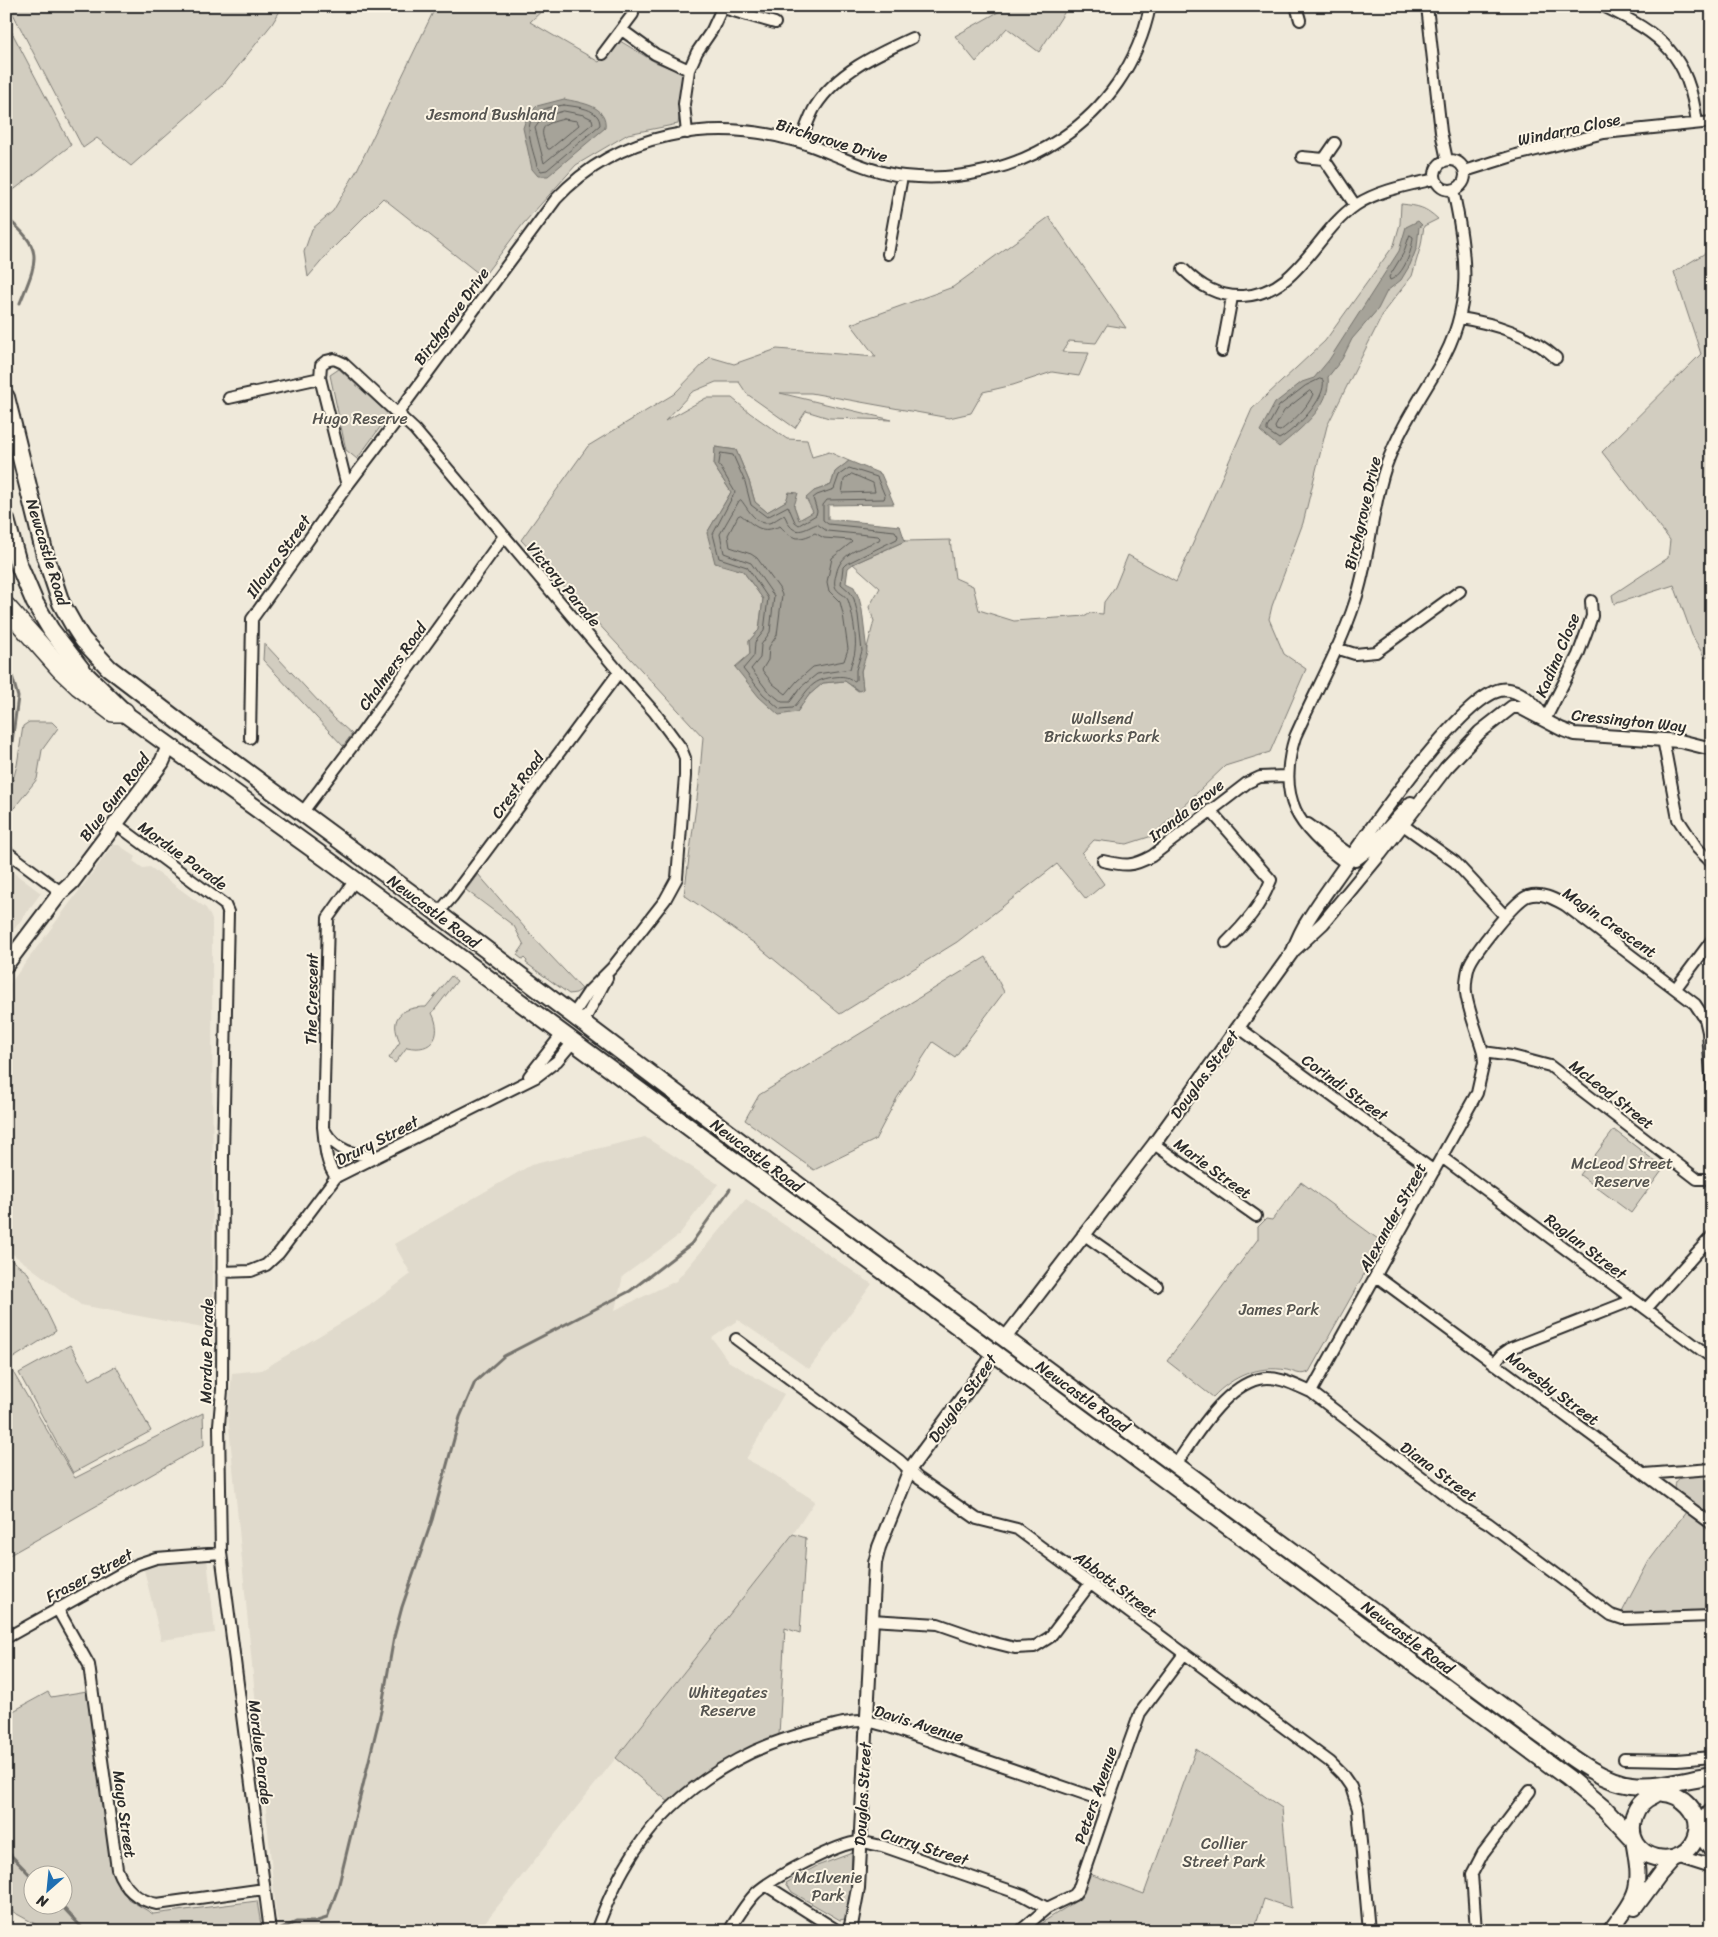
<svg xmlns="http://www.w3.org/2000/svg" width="1718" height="1937" font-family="Sriracha,sans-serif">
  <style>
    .built { fill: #e0dacc }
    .green { fill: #d2cdc0; stroke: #7e7c76; fill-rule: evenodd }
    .water { fill: #a6a399; stroke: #75736d }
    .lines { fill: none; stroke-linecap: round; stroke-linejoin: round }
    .shore { stroke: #5c5b57; stroke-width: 1 }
    .stream { stroke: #75736d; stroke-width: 3 }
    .minor-casing { stroke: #2b2b2b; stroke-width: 14 }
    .tertiary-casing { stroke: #2b2b2b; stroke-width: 16 }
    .secondary-casing { stroke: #2b2b2b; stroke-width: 18 }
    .trunk-casing { stroke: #2b2b2b; stroke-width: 20 }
    .motorway-casing { stroke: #2b2b2b; stroke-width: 22 }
    .minor { stroke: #fcf5e5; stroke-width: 10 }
    .tertiary { stroke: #fcf5e5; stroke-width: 12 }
    .secondary { stroke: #fcf5e5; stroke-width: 14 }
    .trunk { stroke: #fcf5e5; stroke-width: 16 }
    .motorway { stroke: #fcf5e5; stroke-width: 19 }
    .labels { text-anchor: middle; stroke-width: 4; stroke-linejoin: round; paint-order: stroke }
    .park-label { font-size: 16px; fill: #555450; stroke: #fcf5e5 }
    .street-label { font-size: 16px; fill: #2b2b2b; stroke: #fcf5e5 }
  </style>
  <rect width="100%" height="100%" fill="#efe9da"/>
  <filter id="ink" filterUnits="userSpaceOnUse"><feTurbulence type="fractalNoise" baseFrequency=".02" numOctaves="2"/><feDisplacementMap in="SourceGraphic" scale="10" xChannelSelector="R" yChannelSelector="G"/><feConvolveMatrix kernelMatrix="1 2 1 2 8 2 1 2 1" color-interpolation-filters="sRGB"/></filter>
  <g filter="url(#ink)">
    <path class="built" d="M113 845H119L136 857 133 861 143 868 150 867 206 908 212 919 213 1330 81 1305 6 1249V989Z
      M6 867 41 893 7 939 6 938Z
      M645 1137 718 1184 678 1236 623 1276 615 1310 676 1281 746 1199 872 1284 809 1369 738 1320 712 1338 728 1361 784 1394 746 1459 767 1470 815 1501 785 1546 478 1931H280L276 1913 228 1416 232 1373 262 1370 369 1306 411 1274 394 1244 531 1165Z
      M207 1558 215 1633 161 1640 142 1561Z"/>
    <path class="green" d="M9 6H283L272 24 223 85 131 166 97 138 83 148Z
      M436 6H547L530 22 599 62 620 41 655 62 685 74 678 124 628 134 576 165 523 224 483 277 383 198 331 250 308 277 304 252 312 229 333 211 357 170Z
      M1009 6H1066L1064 13 1039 52 1007 28 976 62 955 36Z
      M6 21 71 145 6 196Z
      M1401 204C1419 206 1425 207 1438 219L1424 226 1421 245 1412 276 1385 310 1327 426 1303 523 1272 606 1269 619 1284 654 1306 669 1270 752 1225 766 1152 836 1127 844 1094 840 1082 853 1104 884 1086 899 1057 864 957 942 840 1014 754 943 684 895 699 784 703 737 521 540 588 446 674 394 710 357 734 364 777 349 876 357 851 324 953 287 1049 217 1126 328 1107 325 1096 343 1069 341 1062 352 1089 353 1079 376 1052 372 1013 385 983 392 971 413 949 418 811 393H780L892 420 829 418 806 411 795 428 747 394 739 382H716L692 392 665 421 706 398H732L750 413 787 439 807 440 812 457 829 452 849 461 835 472 831 485 814 491 813 513 799 520 794 506 786 501 767 512 755 502 749 481 736 450 715 447 714 466 731 492 707 533 743 571 763 599 759 630 749 641 750 654 797 712 809 695 823 683 845 681 858 691 863 689 861 671 874 621 869 607 880 588 853 564 905 541 950 540 955 578 973 586 979 610 1014 621 1086 616 1090 613 1103 614 1104 602 1115 587 1128 555 1176 582 1252 409 1325 341 1394 245 1400 224Z
      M1712 249V655L1705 658 1692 635 1674 585 1614 604 1612 595 1668 558 1670 540 1602 452 1701 354 1674 272Z
      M339 369 389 415 357 459 346 450 330 375Z
      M264 643 334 718 352 734 343 746 263 660Z
      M29 722H52L58 728 42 750 37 779 7 817 6 806 17 765 23 726Z
      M478 874 532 936 582 989 576 993 569 994 526 963 527 961 524 958 522 959 517 955 524 945 514 926 466 890Z
      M986 957 1004 992 955 1057 933 1042 897 1098 875 1140 814 1170 745 1120 759 1095Z
      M451 976 457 981 432 1013C443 1035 433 1053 407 1047L395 1063 389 1058 400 1042C388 1017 402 1007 426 1007Z
      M1614 1130 1664 1168 1631 1213 1580 1175Z
      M1301 1182 1382 1242 1309 1372C1301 1376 1295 1372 1287 1370 1258 1365 1233 1376 1213 1397L1167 1361 1258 1239V1227L1266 1219 1272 1220Z
      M6 1256 28 1273 56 1331 7 1362 75 1478 203 1413 204 1445 6 1557Z
      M70 1345 90 1380 116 1366 151 1431 73 1473 19 1373Z
      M1712 1475V1517L1676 1491C1670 1472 1700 1474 1712 1475Z
      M1686 1512 1712 1530V1611L1621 1614 1649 1561Z
      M793 1534 806 1538 800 1633 785 1628 779 1735 731 1758 695 1780 670 1803 616 1758Z
      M87 1691 112 1868 128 1899 153 1914 257 1901 262 1931H48L6 1908V1715L48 1692 51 1697ZM32 1874H62V1904H32Z
      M1196 1749 1282 1808 1291 1908 1264 1899 1254 1931H1034L1032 1929 1081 1898 1090 1874 1144 1894Z
      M852 1853 849 1918 840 1920 792 1892 786 1883 817 1866Z"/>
    <path class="water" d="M564 99C581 103 608 105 605 128L548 176H538L532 169 523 128 527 116 537 106Z
      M1418 221 1422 225 1419 227 1417 247 1410 265 1401 280 1387 291 1378 309 1352 339 1342 359 1328 377C1332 406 1299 430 1279 447L1260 431 1275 403 1302 382 1314 378 1329 360 1399 251 1406 227Z
      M715 447 736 450 749 481 755 502 767 512 786 501 789 492 798 493 794 506 799 520 813 512 806 498 814 491 831 485 835 472 849 461 881 474 894 504 828 505V519L900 526 905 541 853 564 848 568 846 583 854 587 859 598 862 610 867 652 861 671 863 689 859 691 845 681 823 683 809 695 797 712 779 715 759 697 735 667 750 654 749 641 759 630 763 599 743 571 715 563 707 533 731 492 714 466Z"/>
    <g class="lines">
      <path class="shore" d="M564 105C577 107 600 108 600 125L547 170 541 171 537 166C533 149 520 121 540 111 547 107 557 106 564 105Z
        M564 111 584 115 592 119 593 123 544 163 535 128 543 117Z
        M564 119 577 121 579 125 550 149H548C537 127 543 124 564 119Z
        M1410 235 1413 237C1412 251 1404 275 1390 280L1389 277 1403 254Z
        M1320 379 1323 380C1327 399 1294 431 1279 439L1267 431V428L1279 406 1305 386Z
        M1310 391 1313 394C1307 409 1292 422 1280 431L1276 430 1275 427 1284 411Z
        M721 453 733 455 745 482 751 505 767 517 788 506 795 522 799 525 816 515 817 511 813 498 817 495 834 489 839 475 849 468 877 477 885 496 884 499 827 500 823 505V520L828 524 895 531 898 536 897 539 846 564 843 567 841 584 850 592 854 599 858 615 862 651 856 670V680L854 681C846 676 843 676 834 677 809 680 808 692 793 708L780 709 763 694 743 669 754 656 755 642 764 631 768 598 747 567 719 558 713 534 735 492 719 465Z
        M852 474 873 483 875 492 842 493 844 480Z
        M741 500C747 507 755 525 769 523 774 522 779 517 784 515 787 519 787 523 790 526 798 536 808 527 817 524L827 531 878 536 880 538 879 540C860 549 840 552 836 575 835 578 834 582 835 586 837 593 845 594 848 600 852 611 857 638 855 650 855 656 851 663 850 669L817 674 801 687 790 702H782L767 690 751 669 760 658 761 645 770 632 774 596 751 563 724 553 720 534 739 501Z
        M741 515C756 527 761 534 780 526 793 540 798 541 815 533L824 538 850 540 852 542 832 558 827 582 829 591 840 602 843 614 848 649 844 661 813 667 797 681 786 694 773 684 762 670 768 660 769 647 777 635 782 595 779 588 757 558 751 554 730 547 728 535 738 516Z"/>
      <path class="stream" d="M6 218C46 248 36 263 20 303
        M6 655 18 697 6 787
        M6 1850 32 1877
        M60 1904 85 1931
        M277 1931 296 1922H314L327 1918 338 1888 381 1711 394 1637 402 1607 432 1520 460 1417 475 1382 504 1356 630 1291 691 1244 730 1189"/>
      <defs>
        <path id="minor" d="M1296 6 1300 20
          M1427 6 1441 132 1447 160
          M1603 6C1663 35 1688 54 1697 123
          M723 8 775 23
          M622 30 655 54 689 70
          M603 54 633 14
          M687 133 684 104 689 70 697 52 712 30 723 6
          M800 142C805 131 809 117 815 107 837 72 877 54 912 38
          M1302 157 1324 159 1335 143
          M1324 159 1355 205
          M1435 175a15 15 0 1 1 30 0a15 15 0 1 1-30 0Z
          M1465 171 1516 155 1604 133 1712 122
          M888 254 902 176
          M1183 269C1200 286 1218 297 1243 296 1299 293 1315 233 1356 205 1379 190 1409 185 1435 179
          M1460 318C1493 323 1531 335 1556 358
          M1222 351 1232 297
          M320 378 347 486
          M229 398 320 378 321 365 326 361 334 359 343 363 415 430 619 672 655 713 681 748 685 758V776L677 878 665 900 612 968 589 991 573 1015
          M398 413 556 199C618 132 714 116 800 142 835 153 867 172 904 176 1017 188 1127 121 1150 6
          M1336 648 1355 654 1376 652 1460 591
          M1545 720 1578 655 1589 625 1592 616 1591 601
          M250 738 252 619 347 486 401 415
          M1663 739 1678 819 1697 848 1712 863
          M1210 810 1271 880C1261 906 1245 924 1226 943
          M302 813 354 744 504 536
          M116 824 225 905 228 912 223 1156 222 1390 219 1425 221 1553 270 1931
          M1308 824 1352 856
          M1403 825 1455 862 1505 916
          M6 851 61 892
          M1103 861C1125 866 1132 867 1152 856L1247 783 1260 777 1287 776
          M1347 864C1298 829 1276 798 1295 737 1314 694 1341 646 1355 602 1370 558 1371 510 1386 466 1399 429 1420 399 1439 366 1474 307 1467 254 1453 190
          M438 913 452 897 619 672
          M1676 988 1712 940
          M583 1023 607 978
          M1238 1027 1434 1171
          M1483 1052 1512 1056 1550 1066 1697 1179H1712
          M529 1076 562 1034
          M325 1131C336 1151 355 1155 376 1157
          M1154 1144 1256 1216
          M1443 1158 1712 1358
          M336 1177C325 1163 325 1144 323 1127L328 918 355 880
          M1083 1234 1157 1286
          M222 1272 251 1271 266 1265 279 1253 336 1177 536 1077 557 1061 573 1042
          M1376 1276 1712 1524
          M1646 1309 1712 1236
          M736 1339 899 1460 918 1478 977 1519 1017 1529 1330 1762 1342 1774 1351 1787 1358 1809 1369 1931
          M1494 1364 1501 1355 1511 1348 1633 1300
          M1311 1392 1477 1093 1484 1062 1483 1052C1478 1034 1468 1010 1466 993 1465 986 1467 972 1469 966 1473 954 1517 898 1528 896 1542 892 1554 899 1565 905L1695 1004 1705 1019 1708 1032 1712 1091
          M1176 1464C1195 1437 1224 1387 1259 1379 1277 1375 1295 1385 1311 1392L1461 1507 1488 1523 1611 1615 1623 1619 1712 1616
          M1644 1474 1712 1469
          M57 1608 89 1665 117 1869C124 1888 136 1900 157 1904L264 1889
          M871 1620 938 1624 987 1641 1015 1648 1034 1647 1050 1637 1090 1584
          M6 1638 138 1564 156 1558 221 1553
          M1624 1759 1677 1760 1712 1757
          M767 1886 838 1931
          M596 1931C605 1907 615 1883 628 1862 666 1797 736 1750 809 1732 826 1728 846 1720 864 1721 871 1721 877 1724 883 1725L1108 1802
          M729 1931C737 1918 746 1903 756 1893 772 1878 838 1843 859 1842 867 1842 875 1845 882 1846L1023 1895 1047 1908
          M1020 1931 1047 1908 1074 1895 1078 1890 1108 1802 1140 1713 1184 1654
          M1476 1931 1472 1874 1483 1853 1530 1791"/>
        <path id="tertiary" d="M1355 860 1367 851 1411 803
          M1295 949 1323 923 1380 854 1446 768 1480 732 1512 707H1519L1561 729 1574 734 1680 741 1712 749
          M1005 1338 1154 1144 1293 951C1297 940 1302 929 1308 920 1320 900 1334 882 1347 863 1372 827 1461 699 1500 690 1518 686 1537 706 1545 720
          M1697 1832 1712 1853
          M1677 1856 1712 1867
          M850 1931 858 1888 875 1563 879 1547 910 1469 995 1353"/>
        <path id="secondary" d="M6 965 61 892 72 882 162 762 169 746
          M1635 1908 1660 1874 1675 1857
          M1610 1931C1639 1892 1642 1889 1633 1840"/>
        <path id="trunk" d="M6 397 45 555 61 603 74 626 83 640 109 668 194 733 419 899 807 1192 1538 1733C1565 1752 1598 1781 1632 1785 1658 1788 1686 1779 1712 1775
          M6 520 18 563 35 603 51 630 85 674 128 716 328 860 1568 1778 1604 1808 1631 1837
          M1654 1795C1644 1799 1637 1806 1634 1816 1619 1862 1688 1876 1697 1832 1701 1812 1682 1794 1663 1793
          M1697 1831 1712 1812"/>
        <path id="motorway" d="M6 607 60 668 79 686 113 712H124"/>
      </defs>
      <use href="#minor" class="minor-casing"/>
      <use href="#tertiary" class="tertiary-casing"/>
      <use href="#secondary" class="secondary-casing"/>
      <use href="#trunk" class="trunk-casing"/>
      <use href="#motorway" class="motorway-casing"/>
      <use href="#minor" class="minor"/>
      <use href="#tertiary" class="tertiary"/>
      <use href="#secondary" class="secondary"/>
      <use href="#trunk" class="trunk"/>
      <use href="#motorway" class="motorway"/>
    </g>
  </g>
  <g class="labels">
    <g class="park-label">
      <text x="491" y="120">Jesmond Bushland</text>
      <text x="360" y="424">Hugo Reserve</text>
      <text x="1102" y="724">Wallsend<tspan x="1102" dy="18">Brickworks Park</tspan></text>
      <text x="1622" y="1169">McLeod Street<tspan x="1622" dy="18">Reserve</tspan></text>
      <text x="1279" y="1315">James Park</text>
      <text x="728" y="1698">Whitegates<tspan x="728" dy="18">Reserve</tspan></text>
      <text x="1224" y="1849">Collier<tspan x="1224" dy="18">Street Park</tspan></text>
      <text x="828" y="1883">McIlvenie<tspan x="828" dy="18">Park</tspan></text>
    </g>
    <g class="street-label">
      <text transform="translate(1569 129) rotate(-12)" y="6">Windarra Close</text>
      <text transform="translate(832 140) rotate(17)" y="6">Birchgrove Drive</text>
      <text transform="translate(451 316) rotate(-54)" y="6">Birchgrove Drive</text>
      <text transform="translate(1362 513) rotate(-77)" y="6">Birchgrove Drive</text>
      <text transform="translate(48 552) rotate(73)" y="6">Newcastle Road</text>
      <text transform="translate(278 556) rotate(-54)" y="6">Illoura Street</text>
      <text transform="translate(564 584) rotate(50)" y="6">Victory Parade</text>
      <text transform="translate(1557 655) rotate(-67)" y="6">Kadina Close</text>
      <text transform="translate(392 666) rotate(-54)" y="6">Chalmers Road</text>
      <text transform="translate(1629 720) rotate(6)" y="6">Cressington Way</text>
      <text transform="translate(517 785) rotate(-54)" y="6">Crest Road</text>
      <text transform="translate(114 797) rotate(-53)" y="6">Blue Gum Road</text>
      <text transform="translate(1186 810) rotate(-38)" y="6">Iranda Grove</text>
      <text transform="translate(183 855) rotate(36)" y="6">Mordue Parade</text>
      <text transform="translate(434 911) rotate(37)" y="6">Newcastle Road</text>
      <text transform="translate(1610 922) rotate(35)" y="6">Magin Crescent</text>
      <text transform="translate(311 999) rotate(-89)" y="6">The Crescent</text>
      <text transform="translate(1204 1074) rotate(-54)" y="6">Douglas Street</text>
      <text transform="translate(1345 1087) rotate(36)" y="6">Corindi Street</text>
      <text transform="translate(1612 1094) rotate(38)" y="6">McLeod Street</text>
      <text transform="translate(377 1140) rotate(-27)" y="6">Drury Street</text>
      <text transform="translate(757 1155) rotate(37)" y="6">Newcastle Road</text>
      <text transform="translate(1213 1168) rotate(36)" y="6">Marie Street</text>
      <text transform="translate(1392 1217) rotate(-61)" y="6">Alexander Street</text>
      <text transform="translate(1586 1246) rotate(37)" y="6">Raglan Street</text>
      <text transform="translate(206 1351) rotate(-89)" y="6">Mordue Parade</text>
      <text transform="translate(1553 1388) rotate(37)" y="6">Moresby Street</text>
      <text transform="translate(1083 1396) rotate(36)" y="6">Newcastle Road</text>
      <text transform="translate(962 1398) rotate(-54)" y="6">Douglas Street</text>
      <text transform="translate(1439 1471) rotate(36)" y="6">Diana Street</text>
      <text transform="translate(89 1575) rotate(-28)" y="6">Fraser Street</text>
      <text transform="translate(1116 1584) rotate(37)" y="6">Abbott Street</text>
      <text transform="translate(1408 1637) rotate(37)" y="6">Newcastle Road</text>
      <text transform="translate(919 1723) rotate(17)" y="6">Davis Avenue</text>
      <text transform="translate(261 1752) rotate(83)" y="6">Mordue Parade</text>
      <text transform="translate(862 1794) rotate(-87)" y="6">Douglas Street</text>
      <text transform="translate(1095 1795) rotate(-71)" y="6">Peters Avenue</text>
      <text transform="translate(125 1814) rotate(82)" y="6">Mayo Street</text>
      <text transform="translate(925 1846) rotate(18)" y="6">Curry Street</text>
    </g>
  </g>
  <rect width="1718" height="1937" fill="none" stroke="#fcf5e5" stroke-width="25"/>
  <rect x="12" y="12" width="1693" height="1912" fill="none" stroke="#2b2b2b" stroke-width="2" filter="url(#ink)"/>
  <g transform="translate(48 1890) rotate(207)"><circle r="24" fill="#fcf5e5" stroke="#a8a49b"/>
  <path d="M0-4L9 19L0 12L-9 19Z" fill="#1f6fb2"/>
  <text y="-8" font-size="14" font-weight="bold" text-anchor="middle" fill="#2b2b2b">N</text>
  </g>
</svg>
